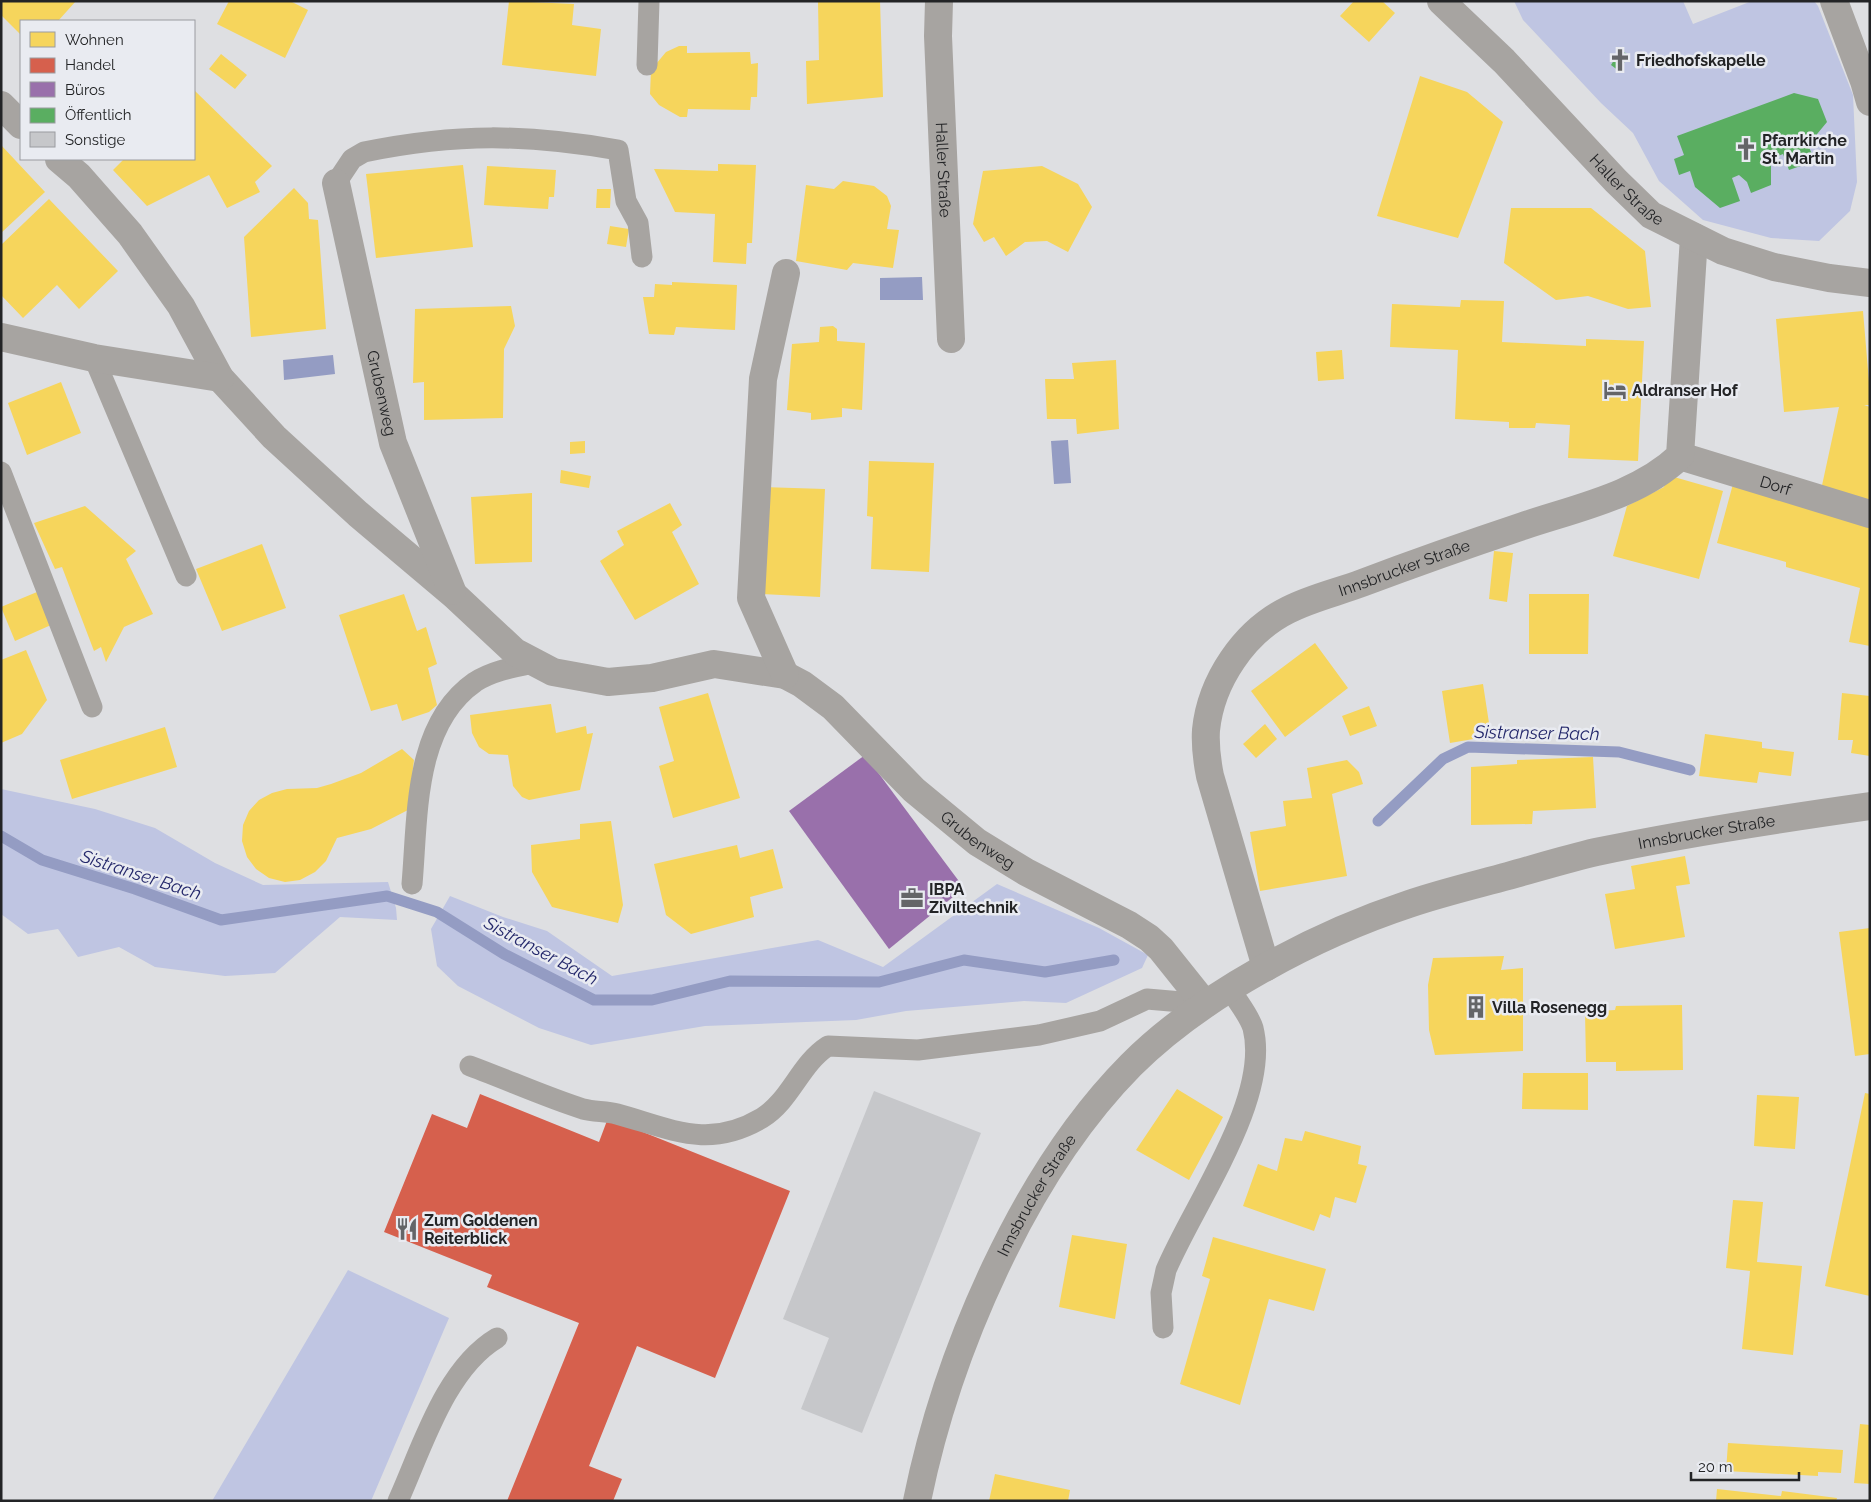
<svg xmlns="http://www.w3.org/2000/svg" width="1871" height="1502" font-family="Raleway,sans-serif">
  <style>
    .green { fill: #bfc5e2 }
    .water { fill: #949cc3 }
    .homes { fill: #f6d55c }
    .shops { fill: #d6604d }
    .offices { fill: #9970ab }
    .public { fill: #5aae61 }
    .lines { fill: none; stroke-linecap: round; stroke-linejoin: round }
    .stream { stroke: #949cc3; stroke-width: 11 }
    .building { fill: #c6c7ca }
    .service { stroke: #a7a4a1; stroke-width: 21 }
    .minor { stroke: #a7a4a1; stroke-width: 28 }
    .secondary { stroke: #a7a4a1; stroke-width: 28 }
    .labels { text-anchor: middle; stroke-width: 5; stroke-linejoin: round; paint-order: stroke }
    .poi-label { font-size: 16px; font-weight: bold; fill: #232426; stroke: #e9ebf1; text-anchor: start }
    .street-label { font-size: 16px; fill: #232426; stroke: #e9ebf1 }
    .water-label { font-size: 18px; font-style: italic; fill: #24286b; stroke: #e9ebf1 }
  </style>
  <rect width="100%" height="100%" fill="#dedfe2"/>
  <path class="green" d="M1514 1H1683L1693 24 1752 1H1814L1818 6 1853 95 1857 182 1850 211 1819 241 1771 238 1703 220 1659 181 1633 133 1601 103 1523 20Z
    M1 789 95 809 155 828 215 863 263 885 388 882 396 908 397 920 340 917 275 973 225 976 155 967 119 947 78 957 58 929 28 934 1 914Z
    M997 884 1099 928 1148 955 1142 968 1066 1003 1024 1001 906 1011 856 1020 705 1026 591 1045 539 1028 458 986 437 966 431 929 450 896 503 917 547 931 612 976 818 940 883 967Z
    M348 1270 449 1318 371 1501H212Z"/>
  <path class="water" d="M922 277 923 300H880V278Z
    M333 355 335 374 284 380 283 360Z
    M1068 440 1071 483 1054 484 1051 441Z"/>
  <path class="homes" d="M1 1H76L58 21H21V35L1 15Z
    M229 1H290L308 10 285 58 217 24Z
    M509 1 574 4 572 25 601 29 596 76 502 65Z
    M818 1H880L883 97 807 104 806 61 819 60Z
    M1354 1H1382L1395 13 1369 42 1340 16Z
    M679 46H687V53L750 52 751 64 758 63 757 97H751L750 110 688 109 687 117H680L659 105 650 94 651 70 666 52Z
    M221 54 247 75 235 89 209 69Z
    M1420 76 1467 92 1503 122 1458 238 1377 216Z
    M194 90 272 166 255 182 260 192 227 208 209 175 147 206 113 170 124 159H194Z
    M1 145 45 192 1 233Z
    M718 164 756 165 752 243H747L746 264 713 262 715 214 675 212 654 169 718 171Z
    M463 165 473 247 376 258 366 174Z
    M487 166 556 170 554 197H549L548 209 484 205Z
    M1042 166 1078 184 1092 207 1068 252 1047 241 1025 242 1006 256 994 237 984 242 973 224 983 171Z
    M843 181 874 186 887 196 891 206 887 229 899 230 893 268 853 263 847 270 796 261 806 185 834 189Z
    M294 188 308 203 309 219 318 220 326 329 251 337 244 237Z
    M597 189H611L610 208H596Z
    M49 199 118 271 79 309 57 285 23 318 1 295V245Z
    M1511 208H1591L1645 251 1651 307 1628 309 1588 296 1556 300 1504 263Z
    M610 226 629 229 626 247 607 244Z
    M672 282 737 285 735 330 676 327 674 335 649 334 643 297H654L655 284 672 285Z
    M1461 300 1504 301 1502 342 1586 346V339L1644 341 1638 461 1568 458 1570 425 1536 423 1535 428H1509V422L1455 419 1458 350 1390 347 1392 304 1460 307Z
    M511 306 515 326 504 349 503 418 424 420V382L413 383 415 309Z
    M1863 311 1870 394V405H1864L1870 407V501L1821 490 1839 407 1784 412 1776 319Z
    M833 326 837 329V341L865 343 862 410 842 408V417L811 420V413L787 410 792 344 819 342 820 327Z
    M1342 350 1344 379 1318 381 1316 352Z
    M1116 360 1119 429 1077 434 1076 419H1047L1045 379H1074L1072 363Z
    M61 382 81 433 27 455 8 403Z
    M585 441V453L570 454V442Z
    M869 461 934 463 929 572 871 569 873 517 867 516Z
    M561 470 591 476 589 488 560 483Z
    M1667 475 1723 491 1699 579 1613 556 1627 506 1664 487Z
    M1733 484 1870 520V646L1849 642 1860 588 1786 567V562L1717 543Z
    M761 487 825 489 820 597 761 594Z
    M532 493V562L475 564 471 497Z
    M670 503 682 525 672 532 699 584 635 620 600 561 624 545 617 531Z
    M85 506 136 551 126 559 153 614 124 627 106 662 101 647 94 651 62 567 55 569 34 523Z
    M262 544 286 608 222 631 196 569Z
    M1494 551 1513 553 1507 602 1489 599Z
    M37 592 51 625 15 641 1 607Z
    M404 594 417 631 426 627 437 664 428 668 437 705 429 712 402 721 397 704 371 711 339 615Z
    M1529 594H1589L1588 654H1529Z
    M1315 643 1348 688 1285 737 1251 691Z
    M26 650 47 700 22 734 1 743V660Z
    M1483 684 1491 736 1450 743 1442 691Z
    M708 693 740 798 673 818 659 766 674 761 659 707Z
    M1842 693 1870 696V756L1851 753 1853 740H1838Z
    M551 704 556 733 586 726 587 734 593 733 580 790 529 800 522 797 513 786 508 755 489 754 479 747 472 733 470 715Z
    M1369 706 1377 726 1350 736 1342 716Z
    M1265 724 1277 739 1256 758 1243 744Z
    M165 727 177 767 72 799 60 760Z
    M1705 734 1762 742V748L1794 752 1791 776 1759 772 1757 783 1699 776Z
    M402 749 414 760 408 810 371 829 337 838 326 861 315 872 300 880 285 882 269 878 256 869 247 857 242 841 243 825 249 811 259 800 272 793 287 789 317 788 331 784 361 773Z
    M1593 757 1596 808 1533 811 1532 824 1471 825V767L1517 764V760Z
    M1347 760 1359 772 1363 784 1332 794 1347 876 1260 891 1250 832 1286 826 1283 801 1312 798 1307 768Z
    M611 821 623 905 618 923 552 907 532 872 531 845 580 839V824Z
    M737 845 740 858 773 849 783 888 750 897 754 917 691 934 666 915 654 864Z
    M1685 856 1690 884 1676 886 1685 937 1615 949 1605 894 1635 889 1631 866Z
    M1870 928V1054L1855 1056 1839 932Z
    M1504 956 1501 970 1523 968V1051L1435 1055 1429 1030 1428 985 1433 958Z
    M1682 1005 1683 1070 1616 1071V1062H1586L1585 1012 1615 1010 1616 1006Z
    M1523 1073H1588V1110L1522 1109Z
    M1177 1089 1223 1117 1189 1180 1136 1150Z
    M1865 1093 1870 1094V1296L1825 1286Z
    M1757 1095 1799 1097 1795 1149 1754 1146Z
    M1305 1131 1361 1146 1358 1164 1367 1166 1356 1203 1335 1197 1330 1218 1320 1214 1314 1231 1243 1206 1258 1164 1277 1171 1285 1138 1302 1141Z
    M1733 1200 1763 1202 1757 1262 1802 1266 1793 1355 1742 1349 1750 1271 1726 1268Z
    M1072 1235 1127 1244 1115 1319 1059 1307Z
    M1213 1237 1326 1269 1314 1311 1269 1299 1240 1405 1180 1384 1210 1279 1202 1276Z
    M1860 1424 1870 1425V1484L1854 1483Z
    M1728 1443 1843 1450 1841 1473 1818 1472V1476L1726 1471Z
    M995 1474 1070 1490 1068 1501H989Z
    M1717 1489 1781 1496 1782 1491 1837 1498 1836 1501H1716Z"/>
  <path class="shops" d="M480 1094 599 1142 608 1118 790 1191 715 1378 637 1346 589 1466 622 1479 613 1501H507L579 1323 487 1287 492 1275 384 1232 432 1114 467 1128Z"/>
  <path class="offices" d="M865 755 964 888 889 949 789 811Z"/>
  <path class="public" d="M1620 50 1629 55 1619 71 1611 65Z
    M1794 93 1818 99 1827 122 1808 145 1815 161 1789 170 1783 154 1771 159V185L1751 193 1747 182 1739 175 1732 178 1740 201 1720 208 1695 187 1690 171 1679 175 1674 159 1684 155 1677 136Z"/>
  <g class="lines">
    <path class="stream" d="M1378 821 1443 759 1468 747 1619 752 1690 770
      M1 836 42 860 135 889 221 920 387 896 437 912 504 954 594 1000H652L730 981 879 982 964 960 1045 972 1114 960"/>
  </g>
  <path class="building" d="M874 1091 981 1133 862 1433 801 1409 829 1338 783 1319Z"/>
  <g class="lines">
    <path class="service" d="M647 65 649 1
      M336 183 352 159 364 152C457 133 526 134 618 150L626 201 638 223 642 257
      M94 358 186 576
      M1 472 92 707
      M412 884C418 817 413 725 475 682 492 671 514 667 533 663
      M470 1066C508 1080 545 1097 583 1109 594 1112 606 1111 617 1114 672 1129 708 1150 762 1118 791 1100 800 1064 828 1046L918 1050 1039 1035 1100 1021 1147 999 1205 1004
      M1163 1328 1161 1293 1166 1270C1193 1205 1271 1099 1253 1028 1249 1015 1237 1001 1230 989
      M398 1501C422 1448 445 1369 497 1338"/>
    <g class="minor">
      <path id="s1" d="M939 1 938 36 951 339"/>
      <path d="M1834 1 1864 81 1870 102"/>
      <path d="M1 105 21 125"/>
      <path id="s2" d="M59 159 79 176 130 234 181 306 220 378 274 437 358 514 454 595 515 652 553 672 608 682 652 678 714 664 785 675 802 684 833 707 914 790 977 842 1026 872 1129 925 1149 938 1161 949 1205 1004"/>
      <path id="s3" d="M336 183 393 443 452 591"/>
      <path d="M1 337 94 358 220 378"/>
      <path id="s4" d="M1680 456 1870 514"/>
      <path d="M785 675 751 598 763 379 786 273"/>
      <path id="s5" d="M1266 967 1210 776C1207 761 1205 746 1206 730 1211 681 1244 632 1288 610 1311 598 1338 592 1362 583 1415 563 1469 544 1523 526 1576 508 1638 496 1680 456L1694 237"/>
    </g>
    <g class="secondary">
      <path id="s6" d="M1441 1 1504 61 1616 181 1651 215 1723 251 1774 267 1829 278 1870 283"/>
      <path id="s7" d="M917 1501C947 1353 1024 1173 1131 1065 1201 995 1315 935 1409 904 1441 893 1475 885 1508 876 1537 868 1566 859 1596 852 1686 833 1778 819 1870 806"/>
    </g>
  </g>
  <defs>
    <symbol id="church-bare" viewBox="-9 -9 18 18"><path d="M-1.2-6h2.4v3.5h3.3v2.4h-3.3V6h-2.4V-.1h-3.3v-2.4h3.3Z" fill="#646568" stroke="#e9ebf1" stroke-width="2.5" paint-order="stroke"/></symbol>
    <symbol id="hotel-bare" viewBox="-9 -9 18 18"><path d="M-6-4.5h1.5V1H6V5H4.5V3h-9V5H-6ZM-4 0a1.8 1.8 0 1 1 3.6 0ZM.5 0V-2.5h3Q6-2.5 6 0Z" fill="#646568" stroke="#e9ebf1" stroke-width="2.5" paint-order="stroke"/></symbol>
    <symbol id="office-bare" viewBox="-9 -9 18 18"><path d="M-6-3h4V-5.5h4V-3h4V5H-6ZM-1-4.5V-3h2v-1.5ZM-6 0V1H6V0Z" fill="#646568" stroke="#e9ebf1" stroke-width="2.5" paint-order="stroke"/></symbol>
    <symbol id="building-bare" viewBox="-9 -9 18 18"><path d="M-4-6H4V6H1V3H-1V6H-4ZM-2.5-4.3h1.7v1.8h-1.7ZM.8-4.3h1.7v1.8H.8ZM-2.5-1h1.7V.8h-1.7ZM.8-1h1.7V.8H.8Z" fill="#646568" stroke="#e9ebf1" stroke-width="2.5" paint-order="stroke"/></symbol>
    <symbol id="restaurant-bare" viewBox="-9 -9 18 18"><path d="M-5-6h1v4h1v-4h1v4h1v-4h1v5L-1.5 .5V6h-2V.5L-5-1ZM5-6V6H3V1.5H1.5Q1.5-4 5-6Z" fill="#646568" stroke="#e9ebf1" stroke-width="2.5" paint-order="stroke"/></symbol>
  </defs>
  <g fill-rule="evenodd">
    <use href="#church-bare" x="1604" y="44" width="32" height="32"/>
    <use href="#church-bare" x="1730" y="133" width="32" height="32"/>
    <use href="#hotel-bare" x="1599" y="374" width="32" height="32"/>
    <use href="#office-bare" x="896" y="882" width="32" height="32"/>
    <use href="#building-bare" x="1460" y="991" width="32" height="32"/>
    <use href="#restaurant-bare" x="391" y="1213" width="32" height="32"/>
  </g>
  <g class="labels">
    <g class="poi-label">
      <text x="1636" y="66">Friedhofskapelle</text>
      <text x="1762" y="146">Pfarrkirche<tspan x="1762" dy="18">St. Martin</tspan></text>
      <text x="1632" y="396">Aldranser Hof</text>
      <text x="929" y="895">IBPA<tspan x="929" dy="18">Ziviltechnik</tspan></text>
      <text x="1492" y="1013">Villa Rosenegg</text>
      <text x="424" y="1226">Zum Goldenen<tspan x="424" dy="18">Reiterblick</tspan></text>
    </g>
    <g class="street-label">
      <text dy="6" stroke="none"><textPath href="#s1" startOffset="169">Haller Straße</textPath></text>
      <text dy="6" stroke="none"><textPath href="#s6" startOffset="265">Haller Straße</textPath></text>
      <text dy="6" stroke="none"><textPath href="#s3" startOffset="215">Grubenweg</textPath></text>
      <text dy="6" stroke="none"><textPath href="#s4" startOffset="100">Dorf</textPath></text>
      <text dy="6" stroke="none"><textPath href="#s5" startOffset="520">Innsbrucker Straße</textPath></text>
      <text dy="6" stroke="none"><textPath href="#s7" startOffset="1122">Innsbrucker Straße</textPath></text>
      <text dy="6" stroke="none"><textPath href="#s2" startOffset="1210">Grubenweg</textPath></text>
      <text dy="6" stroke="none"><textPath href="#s7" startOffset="330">Innsbrucker Straße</textPath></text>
    </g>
    <g class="water-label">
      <text transform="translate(1537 733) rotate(1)" y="6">Sistranser Bach</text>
      <text transform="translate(141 875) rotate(18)" y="6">Sistranser Bach</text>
      <text transform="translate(541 951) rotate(28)" y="6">Sistranser Bach</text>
    </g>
  </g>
  <rect width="1871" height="1502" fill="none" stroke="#232426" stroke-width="5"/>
  <rect x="20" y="20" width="175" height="140" fill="#e9ebf1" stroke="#9a9ba0"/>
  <rect x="30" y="32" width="25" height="15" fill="#f6d55c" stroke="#9a9ba0"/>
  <text x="65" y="45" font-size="15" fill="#232426">Wohnen</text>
  <rect x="30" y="58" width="25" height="15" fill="#d6604d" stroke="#9a9ba0"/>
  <text x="65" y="70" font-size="15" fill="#232426">Handel</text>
  <rect x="30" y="82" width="25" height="15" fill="#9970ab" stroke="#9a9ba0"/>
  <text x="65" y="95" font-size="15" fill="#232426">Büros</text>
  <rect x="30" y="108" width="25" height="15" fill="#5aae61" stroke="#9a9ba0"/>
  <text x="65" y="120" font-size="15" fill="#232426">Öffentlich</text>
  <rect x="30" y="132" width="25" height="15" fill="#c6c7ca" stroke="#9a9ba0"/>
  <text x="65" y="145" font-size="15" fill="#232426">Sonstige</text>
  <path d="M1691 1472v8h108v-8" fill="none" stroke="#232426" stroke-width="2.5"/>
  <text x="1698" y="1472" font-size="15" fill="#232426" stroke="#e9ebf1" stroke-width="4" paint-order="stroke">20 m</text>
</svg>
